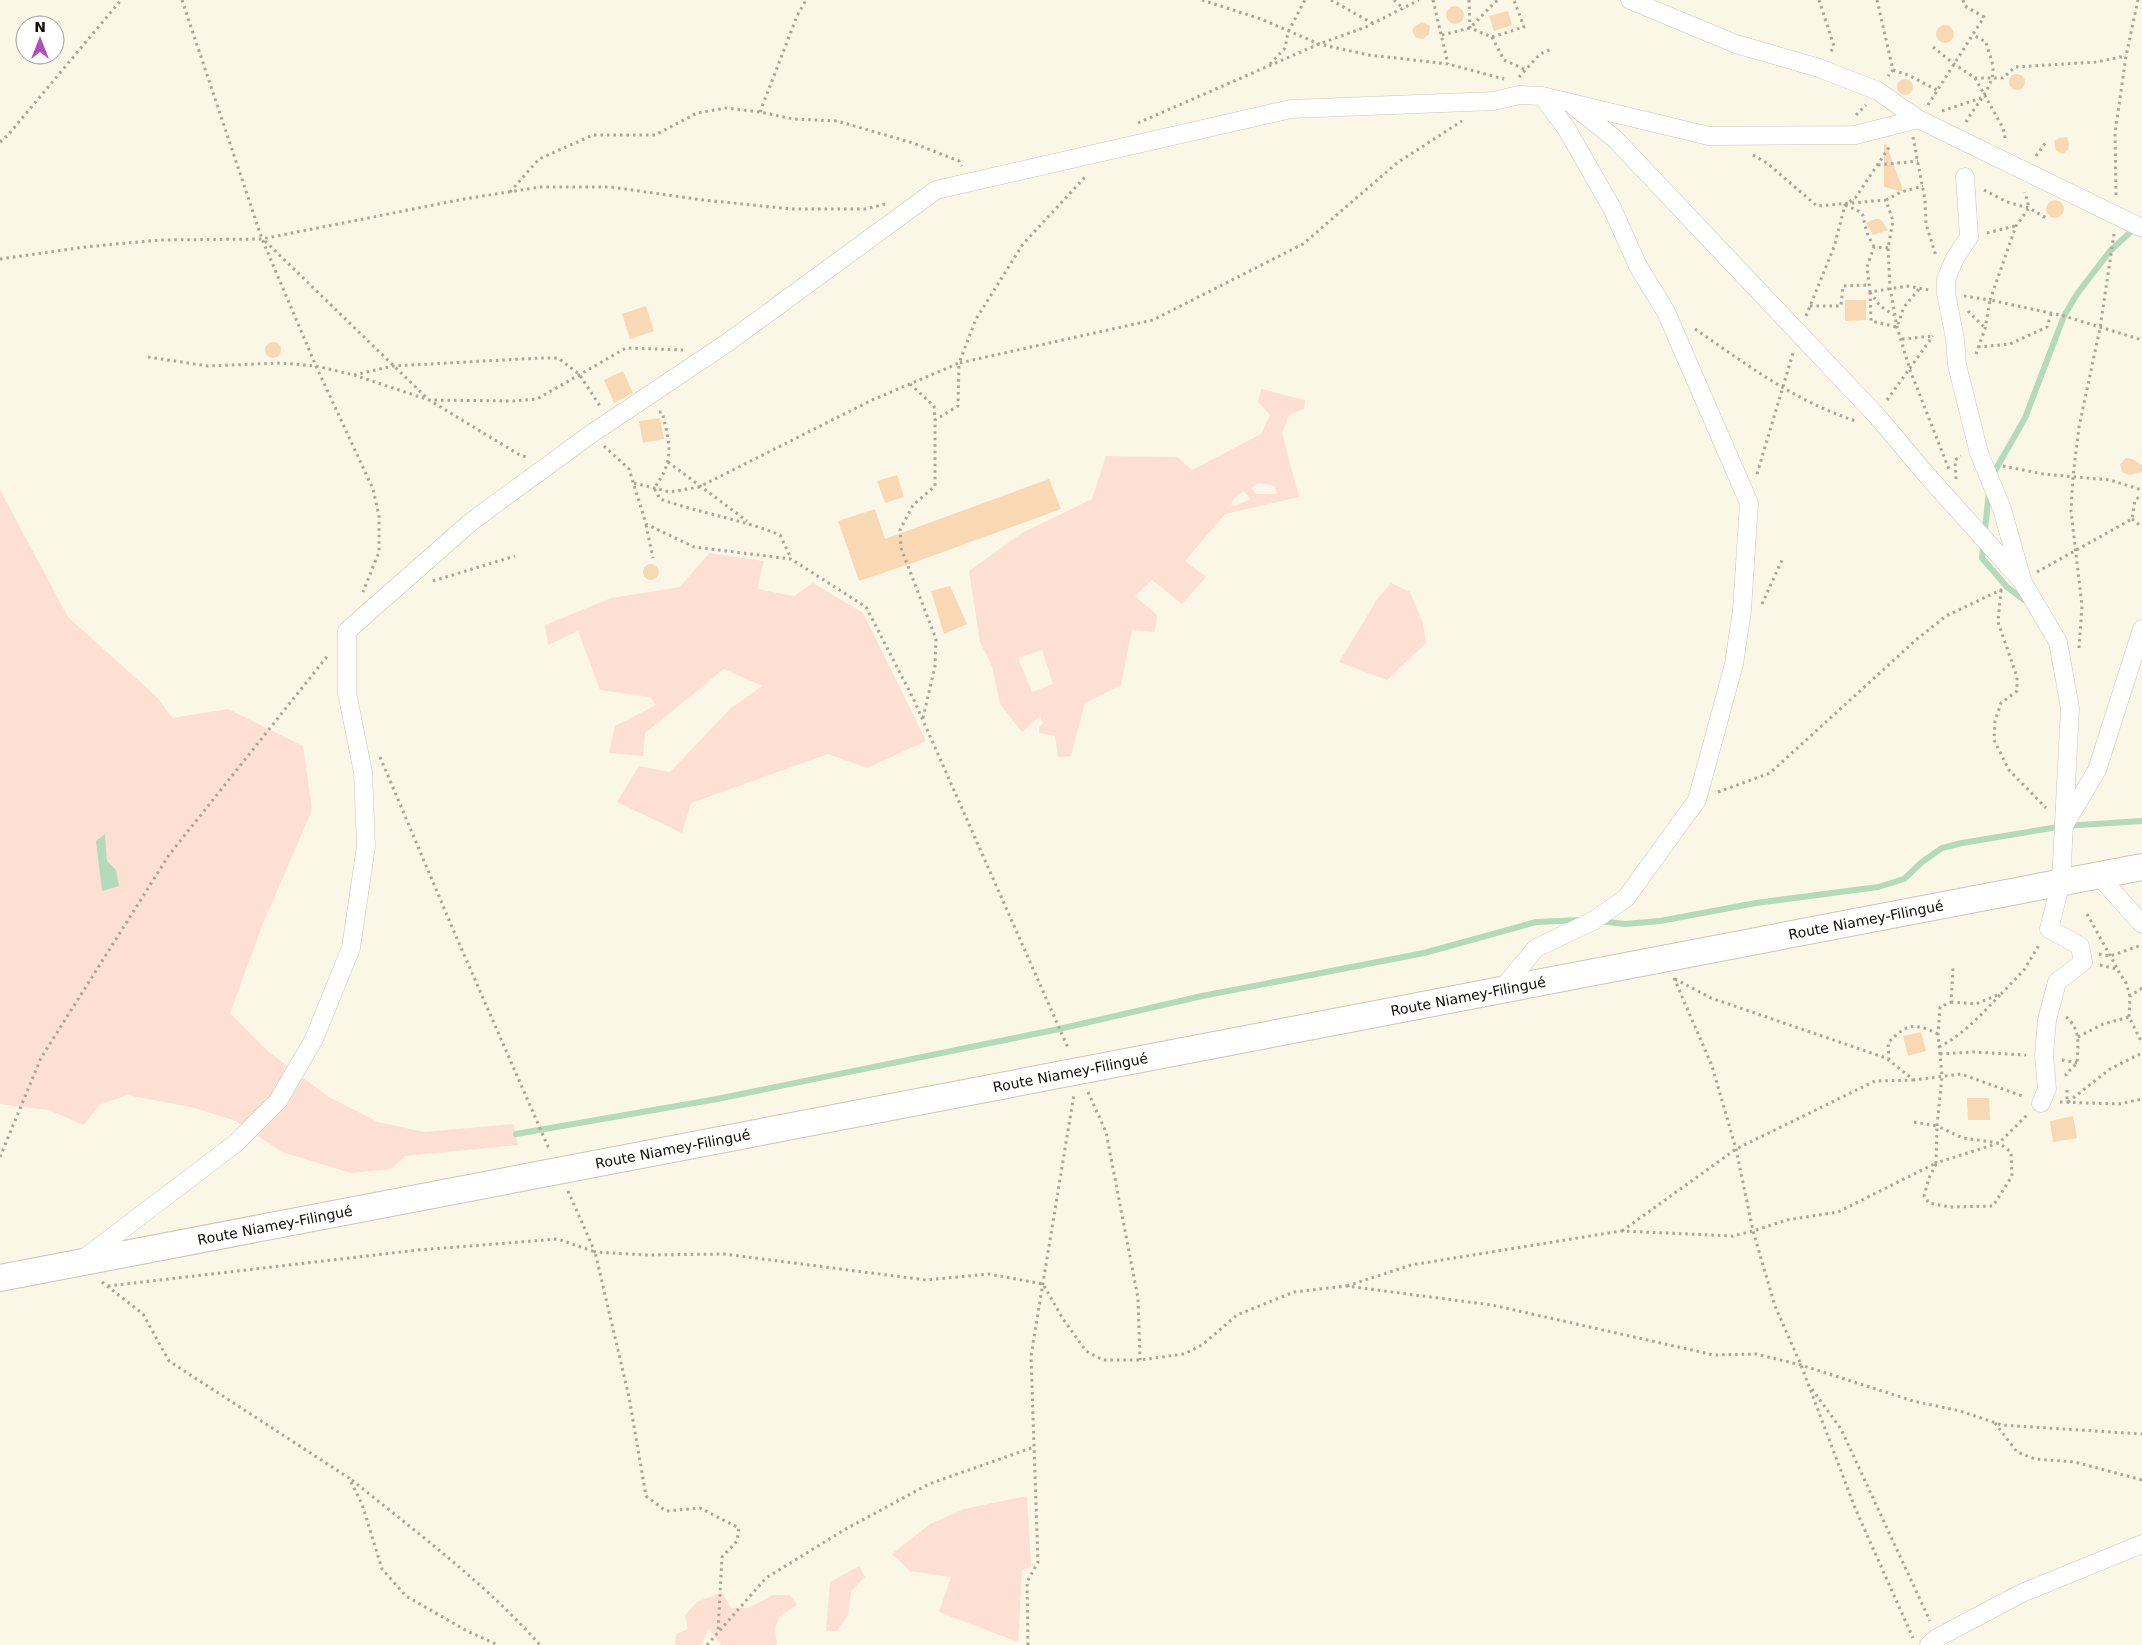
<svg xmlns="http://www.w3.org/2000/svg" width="2142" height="1645" font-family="'DejaVu Sans',sans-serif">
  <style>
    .green { fill: #fde0d3; fill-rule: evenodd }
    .water { fill: #b3daba }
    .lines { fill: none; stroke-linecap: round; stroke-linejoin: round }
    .stream { stroke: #b3daba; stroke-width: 6 }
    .building { fill: #f9d9b4 }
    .street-casing { stroke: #cac6b7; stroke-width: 19 }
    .primary-casing { stroke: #cac6b7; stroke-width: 28 }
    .path { stroke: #a9a69a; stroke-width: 3; stroke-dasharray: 2.5 4; stroke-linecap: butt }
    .street { stroke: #fff; stroke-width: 18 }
    .primary { stroke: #fff; stroke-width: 26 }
    .labels { text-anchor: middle; stroke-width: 4; stroke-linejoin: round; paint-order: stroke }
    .street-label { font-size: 14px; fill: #0e0d08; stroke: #fff }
  </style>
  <rect width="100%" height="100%" fill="#faf7e7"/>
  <path class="green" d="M1261 389 1305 400 1304 409 1289 415 1282 433 1299 497 1225 514 1185 561 1206 577 1182 604 1152 580 1135 596 1157 615 1155 632 1132 630 1121 685 1085 703 1071 756 1058 757 1055 736 1039 733V727L1043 723 1040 716 1022 732 1000 704 992 666 980 642 969 571 1022 533 1092 499 1106 456 1177 457 1192 470 1261 434 1270 415 1258 402ZM1259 483 1275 486 1277 494H1256L1251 488ZM1244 491 1250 499 1235 506 1231 505 1234 498ZM1042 650 1053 684 1032 692 1018 658Z
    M0 490 68 617 158 698 172 718 228 709 303 746 312 810 262 926 230 1013 269 1052 329 1097 378 1122 424 1132 514 1124 518 1145 405 1156 391 1169 351 1173 282 1152 236 1121 195 1108 127 1095 99 1105 84 1125 49 1110 0 1104ZM105 835 107 861 96 841Z
    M709 553 764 561 757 589 794 596 813 583 863 613 926 741 867 768 828 754 691 803 682 833 617 802 639 766 670 772 730 709 762 686 724 669 645 733 643 756 609 753 615 726 656 705 650 697 600 690 578 631 548 645 545 625 611 598 680 587Z
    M1391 583 1410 592 1423 623 1426 643 1387 680 1339 662 1378 598Z
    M1027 1496 1031 1567 1022 1570 1018 1642 939 1612 951 1577 910 1571 892 1554 930 1524 964 1509Z
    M859 1566 865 1577 851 1591 848 1615 837 1631H826L830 1582Z
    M722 1592 731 1608H748L773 1595H790L797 1605C776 1617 773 1621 777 1645H721L709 1628 701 1645H675L676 1634 688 1629 685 1615 697 1602Z"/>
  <path class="water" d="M105 834 107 861 116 870 119 886 102 891 96 841Z"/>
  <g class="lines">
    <path class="stream" d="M1992 476 2025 418 2064 316 2077 294 2110 251 2137 226
      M1989 491 1982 558 2007 587 2027 602
      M1599 921 1625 924 1660 921 1756 903 1878 887 1904 879 1922 862 1942 848 1962 843 2064 826 2142 821
      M516 1134 717 1099 1059 1029 1202 996 1424 953 1536 922 1581 920"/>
  </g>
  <path class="building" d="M1446 15a9 9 0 1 1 18 0a9 9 0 1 1-18 0Z
    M1508 11 1512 25 1494 31 1489 16Z
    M1422 22 1430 26 1429 34 1423 39 1416 38 1412 31 1414 27Z
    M1936 34a9 9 0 1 1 18 0a9 9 0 1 1-18 0Z
    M2009 82a8 8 0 1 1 16 0a8 8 0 1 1-16 0Z
    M1897 87a8 8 0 1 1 16 0a8 8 0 1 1-16 0Z
    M2067 137 2069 144 2068 150 2063 154 2056 151 2054 141 2059 138Z
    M1884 144H1886L1904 192 1884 187Z
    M2046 209a9 9 0 1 1 18 0a9 9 0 1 1-18 0Z
    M1875 219H1879L1882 221 1888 230 1873 235 1866 223Z
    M1845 300H1866V320L1845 321Z
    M646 306 654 331 630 339 622 314Z
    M265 350a8 8 0 1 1 16 0a8 8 0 1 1-16 0Z
    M623 371 633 393 614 403 604 380Z
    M660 418 664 439 643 443 639 421Z
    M2126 458 2132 459 2142 465V472L2129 475 2122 472 2120 464Z
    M897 475 904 497 885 503 877 481Z
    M1049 479 1061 509 921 560 859 581 838 521 875 509 885 539Z
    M643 572a8 8 0 1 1 16 0a8 8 0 1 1-16 0Z
    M950 586 967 624 944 634 931 591Z
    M1921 1032 1926 1051 1908 1056 1903 1036Z
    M1967 1098H1989L1990 1120H1968Z
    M2073 1116 2077 1138 2053 1142 2050 1121Z"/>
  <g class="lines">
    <defs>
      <path id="street" d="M1630 0 1736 44 1819 68 1878 91 1918 119
        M1574 106 1615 139 1876 415 1932 481 2022 581 2058 642 2070 708 2061 882 2049 929 2080 946 2083 962 2057 982 2047 1020 2044 1055 2047 1089 2041 1103
        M1965 177 1969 237 1955 258 1946 279V293L1955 339 1957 365 1979 453 2002 509 2021 576
        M2065 824 2097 770 2142 629
        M2098 875 2142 924
        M1501 990 1536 948 1593 921 1626 898 1697 800 1734 664 1742 610 1749 503 1666 312 1638 266 1612 208 1566 128 1542 96
        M82 1260 236 1143 278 1101 314 1039 351 948 366 846 363 772 347 693V631L472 521 591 434 727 343 936 190 1291 109 1494 101 1519 95 1542 96 1709 136 1855 135 1918 119 2142 228
        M1929 1645 1937 1638 2022 1593 2142 1544"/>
      <g id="primary">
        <path id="s1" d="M0 1278 2142 867"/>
      </g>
    </defs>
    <use href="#street" class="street-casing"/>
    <use href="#primary" class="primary-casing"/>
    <path class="path" d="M182 0 262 239 316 366 373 489 379 516V552L363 592
      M1202 0 1261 19 1319 44 1369 55 1448 64 1504 79
      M1331 0 1372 23
      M1394 0 1404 9
      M1433 0 1448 64
      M1469 0 1470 28 1492 37 1524 27 1514 0
      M1819 0 1834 46 1830 53
      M1877 0 1893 70 1888 76
      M1442 35 1470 28 1495 2 1500 0
      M1492 37 1504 60 1526 70
      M1933 47 1954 64 1975 78H2003L2015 67 2096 62 2126 56
      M1270 64 1285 48 1288 32 1305 0
      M1893 70 1908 75 1937 90
      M1519 77 1540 54 1552 49
      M1975 78 2003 128 2006 142
      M1928 105 1984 17 1965 6 1963 0
      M1942 111 1981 98
      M760 112 797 16 806 0
      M1856 115 1866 105
      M1966 122C1974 107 1993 88 1993 70 1993 61 1988 51 1986 42L1973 35
      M1138 123 1319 44 1366 27 1419 0
      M1913 137 1925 200 1926 224 1936 256
      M0 142 8 135 121 0
      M1753 155 1767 163 1817 206 1886 200 1893 221 1888 248 1890 288 1897 327 1910 370 1950 472
      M2036 156 2046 142
      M1878 165 1918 161
      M1984 190 2007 202 2029 208 2048 219
      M510 192 539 159 593 135H655L697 113 726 108 760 112 793 119 837 121 913 143 959 161 962 166
      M2116 195 2115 133 2126 56 2138 0
      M1886 200 1901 192 1923 186
      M1845 205C1869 215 1860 212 1867 232 1868 237 1872 242 1874 247
      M1987 233 2015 226
      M265 241 429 400 518 454 529 458
      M1888 248 1874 247 1867 267 1870 292 1908 286 1929 290
      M0 259 85 247 159 240 262 239 464 199 540 187H611L703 200 792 209H865L885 204
      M1870 292 1871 321 1897 327 1904 307 1919 289
      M1870 292 1880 306 1894 315
      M1964 296 1990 300 2016 226 2029 208 2025 192
      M1810 306H1841L1843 286 1869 285
      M1968 311 1985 328
      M1806 316 1834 247 1845 205 1856 197 1890 146
      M1695 329C1746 364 1796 402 1856 421
      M1902 339 1933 336
      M1978 347 2010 344 2047 327 2051 314
      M1976 354 1985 329 1990 300 2064 316 2142 340
      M148 357 208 366 281 363 316 366 354 375 429 400 514 401 537 399 626 348 683 350
      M354 375 393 366 540 358H558L579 374 600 406
      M910 384 934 406 935 420
      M1887 400 1933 336
      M659 412H662C670 444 675 460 654 488L660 499C699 513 741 519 780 535L791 558
      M604 446 629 469 646 524 694 547 791 559 866 607 914 700 1069 1050
      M668 462 747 521
      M2003 466 2043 474 2110 480 2142 490
      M1757 474 1793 353
      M1956 479 1955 460 1961 456
      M634 483 670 492 699 487 870 401 959 363 976 319 1023 244 1086 176
      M2132 519 2142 527
      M646 525 653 558
      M2037 572 2132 519 2135 500 2142 495
      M433 581 515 556
      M2001 590 1998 622 2017 677V691L2001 703 1995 721 1994 740 2009 770 2046 808
      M1762 604 1782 560
      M2079 648 2082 606 2071 511 2073 476 2079 427 2100 328 2114 234
      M923 718 935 666 936 639 901 548 900 530 913 505 935 486V420L958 406 959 363 1153 320 1303 244 1397 163 1462 121
      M380 757 455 934 550 1151
      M1718 792 1770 773 1917 639 1946 616 2005 588
      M2087 914 2117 968
      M2099 954 2110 956 2142 945
      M2100 965 2117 969 2126 983 2130 996
      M1674 978 1712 1066 1736 1149 1753 1231 1775 1306 1801 1365 1855 1508 1913 1638
      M1675 979 1711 998 1886 1058 1914 1080 1961 1074 2025 1097
      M2142 988 2130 996 2129 1017 2142 1043
      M1951 1002 1976 1004 2002 993 2024 970 2039 945
      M2066 1017C2081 1029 2078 1045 2077 1063L2066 1074V1077
      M2078 1037 2103 1024 2129 1017
      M1939 1047C1964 1034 1981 1015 2000 995
      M1940 1054 1973 1052 2026 1055
      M1889 1060 1888 1043C1906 1024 1914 1022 1938 1034
      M2062 1060 2077 1063
      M2067 1090V1102
      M1088 1092 1106 1132 1138 1298 1140 1360
      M2060 1102 2119 1104 2142 1099
      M2068 1102 2110 1069 2142 1053
      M1914 1122 1937 1126 1936 1163 1999 1143 2027 1115
      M0 1157 41 1058 169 855 329 654
      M1936 1164 1929 1178 1924 1196 1929 1203 1950 1207 1993 1206 2012 1176 2011 1152 1999 1143 1963 1138 1937 1126 1942 1076 1938 1034 1940 1007 1951 1002 1953 968
      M568 1191 595 1252 646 1255 724 1254 926 1280 989 1274 1043 1284 1063 1319 1086 1351 1103 1360H1140L1184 1354 1202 1345 1237 1315 1294 1292 1346 1286 1492 1305 1714 1355 1756 1354 1801 1365 1913 1401 1960 1411 2002 1425 2142 1434
      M1622 1231 1736 1149 1875 1081 1914 1080
      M102 1282 143 1314 169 1361 349 1478 362 1504 382 1569 406 1596 467 1631 498 1645
      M108 1286 418 1250 558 1239 595 1252 629 1397 646 1496 666 1511 700 1508 739 1528 737 1541 722 1557 718 1631
      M1347 1286 1411 1265 1621 1231 1733 1236 1753 1231 1787 1220 1838 1212 1936 1163
      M1812 1389 1841 1429 1930 1621
      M1995 1423 2017 1452 2035 1459 2075 1462 2142 1480
      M352 1480C416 1532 485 1583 540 1645
      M707 1645 766 1578 844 1530 929 1484 1034 1447
      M1028 1645 1027 1582 1038 1562 1031 1356 1074 1094"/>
    <use href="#street" class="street"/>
    <use href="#primary" class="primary"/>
  </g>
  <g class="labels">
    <g class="street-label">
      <text dy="5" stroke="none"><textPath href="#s1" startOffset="1900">Route Niamey-Filingué</textPath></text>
      <text dy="5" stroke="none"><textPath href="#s1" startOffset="1495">Route Niamey-Filingué</textPath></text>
      <text dy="5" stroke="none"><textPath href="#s1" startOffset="1090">Route Niamey-Filingué</textPath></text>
      <text dy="5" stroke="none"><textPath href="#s1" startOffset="685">Route Niamey-Filingué</textPath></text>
      <text dy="5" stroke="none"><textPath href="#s1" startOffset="280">Route Niamey-Filingué</textPath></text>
    </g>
  </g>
  <g transform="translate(40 40)"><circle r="24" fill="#ffffff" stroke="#9f9e9c"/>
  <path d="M0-4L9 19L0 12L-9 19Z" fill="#b04fb6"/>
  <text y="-8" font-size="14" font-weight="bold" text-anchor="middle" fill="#0e0d08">N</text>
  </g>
</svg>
